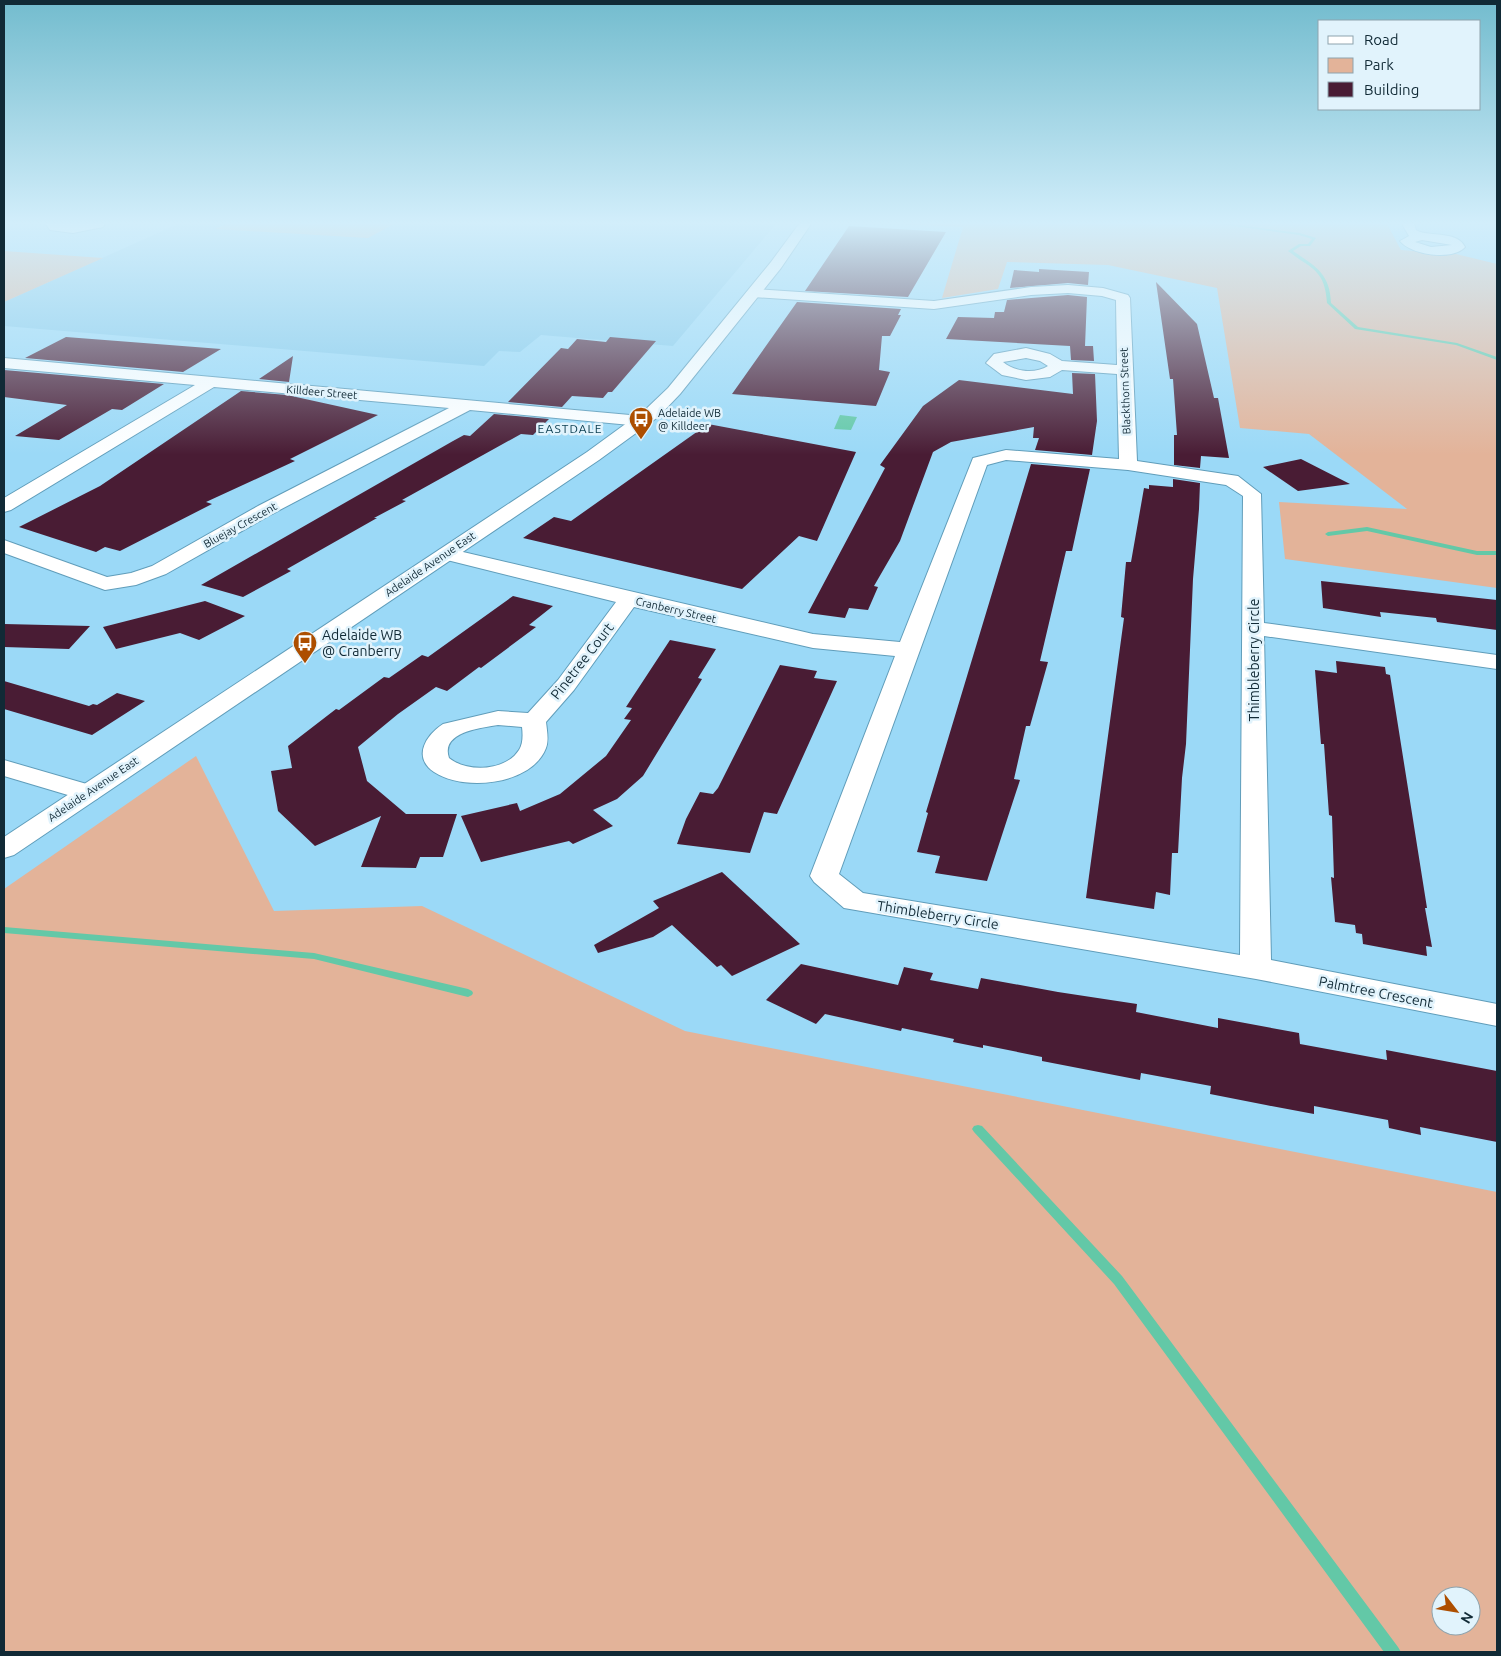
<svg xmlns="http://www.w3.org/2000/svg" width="1501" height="1656" font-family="Ubuntu,sans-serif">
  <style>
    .built { fill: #85caeb }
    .green { fill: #e3b399; fill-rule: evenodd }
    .water { fill: #63c8a7 }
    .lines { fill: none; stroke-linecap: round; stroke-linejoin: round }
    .stream { fill: #63c8a7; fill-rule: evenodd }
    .building { fill: #491c34 }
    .street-casing { stroke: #609dba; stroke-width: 2 }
    .secondary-casing { stroke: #609dba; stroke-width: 2 }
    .street { fill: #fff; fill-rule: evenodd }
    .secondary { fill: #fff; fill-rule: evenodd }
    .labels { text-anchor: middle; stroke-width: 5; stroke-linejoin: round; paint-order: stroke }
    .far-street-label { font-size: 11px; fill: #112a36; stroke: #e1f3fc }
    .far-poi-label { font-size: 11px; fill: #112a36; stroke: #e1f3fc; text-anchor: start }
    .far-neighbourhood-label { font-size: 12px; letter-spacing: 1px; fill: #083b4e; stroke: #e1f3fc }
    .poi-label { font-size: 14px; fill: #112a36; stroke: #e1f3fc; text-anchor: start }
    .street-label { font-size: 14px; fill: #112a36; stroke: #e1f3fc }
  </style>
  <rect width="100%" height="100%" fill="#9bd9f7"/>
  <path class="built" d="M178 224H776L673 346 541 335 520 352 499 351 484 366 4 326V302Z"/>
  <path class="green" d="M225 224H394L368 238 215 229Z
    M903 224H1387L1401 250 1456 254 1497 264V588L1285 559 1279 502 1407 509 1309 434 1240 428 1217 288 1108 265 1007 262 998 289 942 298 963 227Z
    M4 251 103 258 4 302Z
    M196 756 274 911 422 906 685 1031 1497 1192V1652H4V889ZM1441 1596H1471V1626H1441Z"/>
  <path class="water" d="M840 415 857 417 851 430 834 429Z"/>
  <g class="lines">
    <path class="stream" d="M1221 224H1228L1300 233 1316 238 1310 246H1301L1293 251C1315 266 1330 273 1331 303L1358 327 1457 343 1497 357V360L1456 345 1355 329 1327 303C1325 269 1311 269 1288 251L1299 244H1308L1312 239 1299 235Z
      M1367 527 1477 551H1497V555H1477L1367 531 1328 536 1325 534 1328 532Z
      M4 927 314 953 468 989 472 991 473 993 472 995 468 997 314 959 4 933Z
      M978 1125 982 1126 1122 1276 1398 1647 1401 1652H1384L1114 1284 974 1132 972 1129 974 1126Z"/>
  </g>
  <path class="building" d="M849 226 946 232 908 297 805 291Z
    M1039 269 1089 272 1088 285 1068 283 1010 288 1014 270 1039 272Z
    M1156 282 1197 324 1214 398H1218L1229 458 1201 456 1200 468 1174 465V435H1177L1173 379H1170Z
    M1068 295 1087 297 1085 346H1093L1094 361 1071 360 1070 346 946 339 958 317 994 318 995 312H1004L1007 300Z
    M797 302 901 309 898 315H901L890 336H882L879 370 890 372 876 406 732 394Z
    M66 337 221 349 183 372 25 358Z
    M610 337 656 341 612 392H608L603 398 572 396 562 407 508 402 561 348 568 349 577 339 606 342Z
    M293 356 289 382 259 379Z
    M4 370 164 384 122 410 112 409 59 440 15 436 67 405 4 397Z
    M1072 373 1095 374 1097 421 1092 455 1035 450 1039 438H1033L1034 427 951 442 933 452 900 541 874 586 878 587 868 610 849 608 845 618 808 613 885 468 880 465 923 406 959 380 1073 394Z
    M241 391 287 395 378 415 290 459 295 461 206 502 212 504 120 551 105 547 96 552 19 527 100 486Z
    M494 414 549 419 533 435 521 434 402 500 406 501 374 518H377L287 569 291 571 243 597 201 585 453 441 464 435 470 436Z
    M708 424 856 452 817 541 799 536 742 589 523 538 554 517 571 521Z
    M1301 459 1350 484 1298 491 1263 467Z
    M1031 464 1090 469 1072 551H1066L1040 661 1048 662 1030 726H1026L1014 779 1020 780 987 881 935 873 940 856 917 852 928 813 926 812Z
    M1173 479 1200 483 1199 509 1193 579 1186 744 1182 778 1178 853H1172L1170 895 1156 892 1154 909 1086 898 1124 618 1121 617 1126 562H1131L1144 488 1149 489V485L1173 487Z
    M1321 581 1497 600V630L1437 622 1436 618 1380 612 1381 617 1323 608Z
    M513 596 553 606 529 625 536 627 481 668 479 667 447 691 436 687 398 714 358 747 367 781 406 814H457L443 857H420L416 868 361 867 381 816 315 846 278 811 271 771 292 768 288 746 336 709 339 710 384 677 389 678 422 655 428 657Z
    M205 601 245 616 199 640 180 633 116 649 103 627Z
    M4 624 90 626 69 649 4 647Z
    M670 640 716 649 698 678 702 679 643 776 617 799 593 810 613 826 573 844 569 841 481 862 461 816 517 803 520 811 560 794 606 756 631 720 624 719 632 708 626 707Z
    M1336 661 1385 667 1386 674 1390 675 1427 908H1425L1432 947 1426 946 1427 956 1363 944 1362 934 1356 933 1355 925 1335 922 1331 877 1334 878 1332 816 1329 815 1324 744H1321L1315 670 1337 673Z
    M780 665 817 671 814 678 837 681 777 814 764 812 750 853 677 844 686 819 700 792 713 794 718 788Z
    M4 681 89 706 93 704 97 705 117 693 145 701 92 735 4 709Z
    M722 872 800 944 732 976 721 965 717 967 672 925 653 937 598 953 594 945 659 908 653 901Z
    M801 964 898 985 904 967 933 973 930 980 978 989 981 978 1058 992 1137 1004 1136 1012 1218 1028V1018L1299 1033 1300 1044 1387 1060 1386 1050 1497 1071V1142L1420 1127 1421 1135 1389 1128 1388 1120 1314 1106V1114L1266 1105 1210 1094 1211 1086 1141 1073 1140 1080 1042 1061V1057L983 1045V1048L953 1042 954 1039 902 1028 901 1031 825 1014 816 1024 766 1000Z"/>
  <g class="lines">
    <defs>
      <path id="street" d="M46 224H105L103 227 73 233 50 230Z
        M1402 224H1414L1416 230 1420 232C1435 236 1458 232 1465 247 1453 261 1411 255 1400 241L1409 236ZM1422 240 1452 245 1431 247 1415 242Z
        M1068 285 1103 288 1128 295 1130 298 1137 461 1238 476 1261 494 1264 623 1497 655V669L1264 636 1271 960 1497 1004V1026L1256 979 844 908 814 882 810 876 895 656 813 648 634 607 574 690 546 722C547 731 549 740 546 748 532 785 464 792 434 772 412 757 426 735 443 724L498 711 528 713 558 680 616 602 439 558 436 554 439 550 446 548 813 634 900 642 973 458 1006 450 1119 459 1117 374 1062 370 1050 377 1026 380 1002 375 986 363 994 354 1026 348 1050 354 1062 361 1117 365 1116 300 1102 296 1068 293 1031 295 934 309 753 297 746 293 753 289 934 301 1031 287ZM1026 358 1040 361 1048 366C1035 374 1015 372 1003 362ZM1006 460 1128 470 1226 485 1243 496 1240 955 863 893 839 874 987 465ZM498 725 522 727C523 735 523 744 519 750 506 771 467 773 449 758 440 732 481 728 498 725Z
        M4 358 641 416 647 417 649 421 647 425 641 426 470 410 272 514 166 574 136 585 105 590 4 553V540L107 577 131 573 152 566 258 506 449 408 214 387 11 510 4 512V498L195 385 4 368Z
        M4 760 97 787 101 793 97 799 88 801 4 776Z"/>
      <path id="secondary" d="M799 224H811L781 268 680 394 658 417 599 460 14 855 4 858V837L587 452 646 409 668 388 771 262Z"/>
    </defs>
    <use href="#street" class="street-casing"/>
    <use href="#secondary" class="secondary-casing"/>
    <use href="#street" class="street"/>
    <use href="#secondary" class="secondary"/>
  </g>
  <linearGradient id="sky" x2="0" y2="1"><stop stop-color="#73bcce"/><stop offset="0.49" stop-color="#d2eefb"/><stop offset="1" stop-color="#d2eefb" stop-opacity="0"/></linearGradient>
  <rect width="1501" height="455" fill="url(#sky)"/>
  <defs>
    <symbol id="bus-pin" viewBox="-11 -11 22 30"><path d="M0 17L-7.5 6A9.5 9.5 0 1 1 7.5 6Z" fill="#ad4e00" stroke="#e1f3fc"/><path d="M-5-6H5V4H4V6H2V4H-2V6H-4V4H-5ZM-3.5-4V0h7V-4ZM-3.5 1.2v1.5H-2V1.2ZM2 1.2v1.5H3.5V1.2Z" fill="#fff"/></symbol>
  </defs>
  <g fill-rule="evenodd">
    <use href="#bus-pin" x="627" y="405" width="28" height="38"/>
    <use href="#bus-pin" x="291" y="629" width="28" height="38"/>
  </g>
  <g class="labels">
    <g class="far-street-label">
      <text transform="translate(1125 391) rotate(-92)" y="4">Blackthorn Street</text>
      <text transform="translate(322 392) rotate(5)" y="4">Killdeer Street</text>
      <text transform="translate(240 525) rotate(-29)" y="4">Bluejay Crescent</text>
      <text transform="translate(430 564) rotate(-34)" y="4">Adelaide Avenue East</text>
      <text transform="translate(676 610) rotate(13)" y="4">Cranberry Street</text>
      <text transform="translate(93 789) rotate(-34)" y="4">Adelaide Avenue East</text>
    </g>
    <g class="far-poi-label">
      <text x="658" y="417">Adelaide WB<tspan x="658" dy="13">@ Killdeer</tspan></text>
    </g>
    <g class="far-neighbourhood-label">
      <text x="570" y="433">EASTDALE</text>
    </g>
    <g class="poi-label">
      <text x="322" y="640">Adelaide WB<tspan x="322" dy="16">@ Cranberry</tspan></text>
    </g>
    <g class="street-label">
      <text transform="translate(1254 660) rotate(-90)" y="5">Thimbleberry Circle</text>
      <text transform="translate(582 661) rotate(-52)" y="5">Pinetree Court</text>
      <text transform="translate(938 915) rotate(9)" y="5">Thimbleberry Circle</text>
      <text transform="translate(1376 992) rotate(11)" y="5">Palmtree Crescent</text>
    </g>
  </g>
  <rect width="1501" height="1656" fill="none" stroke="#112a36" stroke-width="10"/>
  <rect x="1318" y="20" width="162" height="90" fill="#e1f3fc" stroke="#8ea3ad"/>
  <rect x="1328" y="36" width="25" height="8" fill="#ffffff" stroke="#8ea3ad"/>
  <text x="1364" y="45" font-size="15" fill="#112a36">Road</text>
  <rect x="1328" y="58" width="25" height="15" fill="#e3b399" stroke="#8ea3ad"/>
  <text x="1364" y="70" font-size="15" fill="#112a36">Park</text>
  <rect x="1328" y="82" width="25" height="15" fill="#491c34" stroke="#8ea3ad"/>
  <text x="1364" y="95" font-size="15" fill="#112a36">Building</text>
  <g transform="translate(1456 1611) rotate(121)"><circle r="24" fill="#e1f3fc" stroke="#8ea3ad"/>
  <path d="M0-4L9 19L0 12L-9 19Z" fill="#ad4e00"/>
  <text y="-8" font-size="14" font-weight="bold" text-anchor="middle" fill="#112a36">N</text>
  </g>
</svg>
